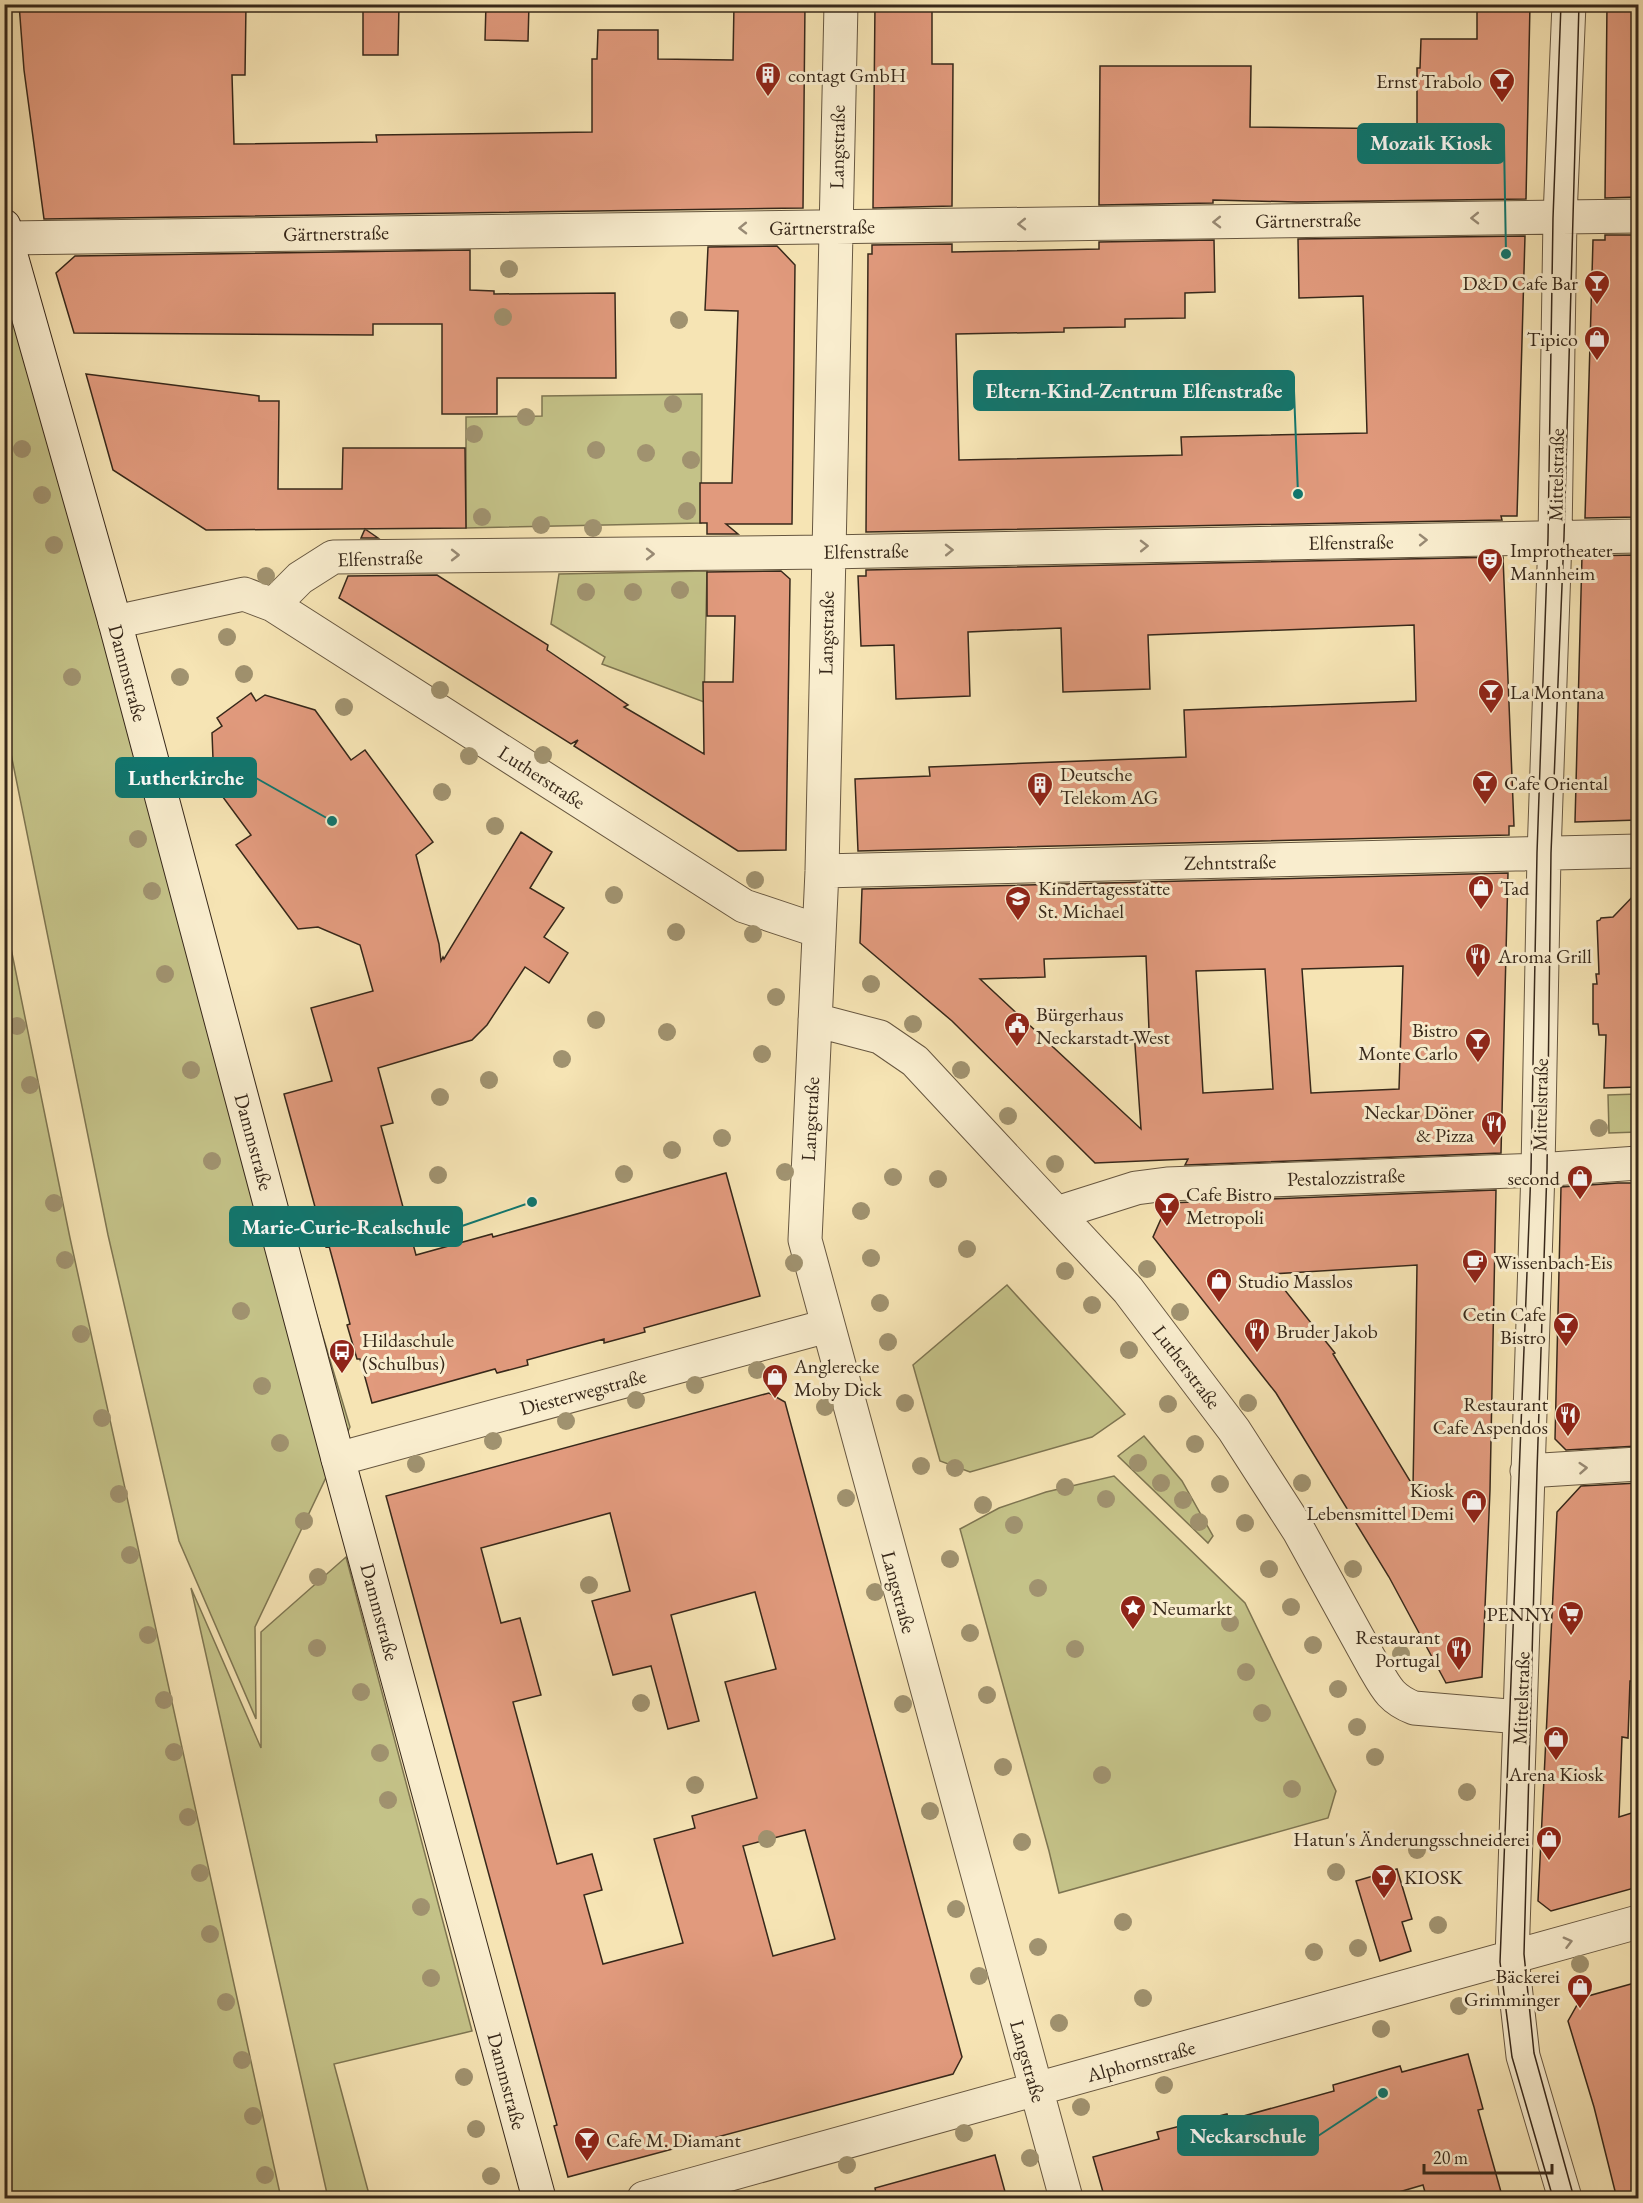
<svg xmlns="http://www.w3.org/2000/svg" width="1643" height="2203" font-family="'EB Garamond',serif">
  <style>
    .green { fill: #c4c288; stroke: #7e7551; stroke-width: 1.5 }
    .building { fill: #e19a7d; stroke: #37281a; stroke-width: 1.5; fill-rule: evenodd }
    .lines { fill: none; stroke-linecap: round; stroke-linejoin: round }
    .street-casing { stroke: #675740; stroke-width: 35 }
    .secondary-casing { stroke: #37281a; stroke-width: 35 }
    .street { stroke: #f9edce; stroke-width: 33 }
    .secondary { stroke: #f9edce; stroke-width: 33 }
    .tram { stroke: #37281a; stroke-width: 1.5 }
    .tree { fill: #a0926f }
    .oneway { stroke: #988a74 }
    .labels { text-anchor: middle; stroke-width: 6; stroke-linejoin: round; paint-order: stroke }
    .poi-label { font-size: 20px; fill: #37281a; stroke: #f9edce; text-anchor: start }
    .street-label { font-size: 20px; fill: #37281a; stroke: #f9edce }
    .leader { fill: none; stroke: #0f766e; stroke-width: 2 }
    .callout-dot { fill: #0f766e; stroke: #f9edce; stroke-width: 2 }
    .callout { fill: #0f766e; stroke: #0f766e; stroke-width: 2 }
    .callout-label { font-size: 21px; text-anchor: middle; font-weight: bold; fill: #fff }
  </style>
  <rect width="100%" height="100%" fill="#f6e4b4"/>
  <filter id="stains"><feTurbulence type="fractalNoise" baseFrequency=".00333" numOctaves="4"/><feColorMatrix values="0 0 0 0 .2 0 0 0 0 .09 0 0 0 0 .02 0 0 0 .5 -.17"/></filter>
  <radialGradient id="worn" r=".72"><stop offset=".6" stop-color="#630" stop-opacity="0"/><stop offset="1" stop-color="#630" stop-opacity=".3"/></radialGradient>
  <path class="green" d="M4 266 350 1427 255 1627 256 1719 179 1541 108 1235 5 724Z
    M702 394 701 523 466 528V417L542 416V396Z
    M707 571 704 702 602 664 605 657 551 624 559 574Z
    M5 919 70 1238 281 2198H5Z
    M1638 1094V1132L1609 1133 1608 1095Z
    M1007 1285 1125 1414 1092 1437 970 1472 940 1461 913 1365Z
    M1144 1436 1182 1481 1213 1536 1208 1543 1118 1456Z
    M1114 1476 1245 1603 1336 1791 1328 1818 1059 1893 1049 1851 960 1529 999 1508 1046 1492Z
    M346 1557 472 2031 334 2064 370 2198H328L191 1588 261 1748V1632Z"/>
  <path class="building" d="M19 4H246L245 75H232L234 144 377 142 376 135 592 132V59H597L598 30H658V59L733 60 734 4H805L803 208 44 219 24 70Z
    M363 4H399L398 55H363Z
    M486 4H529L528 41 485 40Z
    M875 4H932V64H953L952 206 873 208Z
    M1477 4H1530L1526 199 1297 202 1213 200V203L1099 205 1100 66H1251L1250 127 1417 129V68H1420L1421 39H1477Z
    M1607 4H1638V197L1605 198Z
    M1605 235H1638V517L1585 518 1593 240H1605Z
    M1525 236 1517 516H1501L1502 520 866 532 868 254H872V245L952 244V252L1099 249V242L1214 240 1215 292 1185 293V318L1125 319V327L1064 328V332L956 334 959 460 1182 455 1181 437 1367 433 1363 296 1299 298 1298 239Z
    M777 246 795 265 792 524H726L738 534H707V523H700V483H732L738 311 705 310 708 247Z
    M470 250V290L494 291V294L615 293 616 378H497V414H442V324H373V335L74 333 56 273 75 256Z
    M86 374 259 396V401H279L278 489H342L343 448H465L466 528 206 530 113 470Z
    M365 529 378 538H361Z
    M1638 555V820L1575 822 1582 556Z
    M1503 557 1514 826H1509V835L858 851 855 779 930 776 929 767 1186 757 1184 710 1416 701 1414 625 1148 635 1150 689 1063 692 1061 628 968 632 970 696 896 699 894 645 861 646 858 576H866V570Z
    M781 571 790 579 786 850 738 851 574 746 578 740 571 744 339 598 348 576 437 575 548 645 547 650 628 705 624 707 704 754 703 682H733L735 616H707V572Z
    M251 693 256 701 265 695 315 710 351 760 365 750 433 842 416 855 439 944 441 961 443 957 444 959 521 832 552 852 530 888 564 908 544 937 568 953 549 983 525 967 487 1025 472 1040 378 1068 393 1123 381 1126 416 1255 492 1234 493 1237 726 1173 760 1296 644 1328 645 1332 604 1343V1339L527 1360 528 1365 497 1373 495 1369 372 1403 360 1359H357L347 1325 350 1324 338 1279 329 1246 326 1247 284 1094 332 1081 311 1008 373 991 360 945 318 927 298 929 236 845 251 835 214 785 212 733 222 726 217 718Z
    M1508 873 1501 1153 1185 1165 1188 1159 1095 1163 952 1021 860 943 862 889ZM1146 956 1149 1030 1134 1031 1141 1129 980 979 1045 977 1044 959ZM1403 966 1399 1089 1311 1093 1302 969ZM1265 969 1273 1089 1203 1093 1196 971Z
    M1638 891V1087L1604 1088 1606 1035H1599L1598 1024H1593V984H1597L1596 974H1599L1597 921 1600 920 1601 918 1613 917Z
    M1618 1183H1638V1446L1566 1450 1555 1439 1561 1187Z
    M1496 1190 1490 1490 1482 1677 1446 1683 1389 1577 1276 1393 1153 1237 1168 1203ZM1417 1265 1416 1329 1413 1486 1333 1354 1335 1353 1272 1274Z
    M769 1393 785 1402 962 2057 953 2074 568 2177 554 2126 557 2125 386 1496ZM610 1513 630 1591 592 1601 613 1675 651 1666 668 1729 699 1721 671 1615 755 1592 776 1669 725 1682 757 1798 692 1816 695 1828 654 1839 683 1943 603 1964 584 1895 602 1890 592 1854 557 1864 513 1702 541 1695 520 1618 501 1623 481 1548ZM805 1830 835 1939 773 1956 743 1846Z
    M1638 1483V1535L1634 1600H1638V1681H1630L1628 1738 1622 1737 1619 1817 1638 1811V1887L1551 1911 1538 1901 1557 1512 1581 1486Z
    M1397 1869 1412 1919 1402 1922 1411 1951 1380 1961 1356 1881Z
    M1638 1982V2199H1617L1594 2107 1568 2021 1581 1998Z
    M1468 2054 1483 2109 1478 2110 1503 2199H1427L1423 2185 1375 2199H1105L1093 2157 1159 2139 1157 2132 1227 2114 1229 2120 1334 2091 1333 2085 1400 2066 1402 2072Z
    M995 2155 1007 2199H877L875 2188Z"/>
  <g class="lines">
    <defs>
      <path id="street" d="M841 4 822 871 805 1240 1066 2198
        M6 238 1638 216
        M273 605 300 578 333 557 827 552 1638 536
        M115 622 244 594 273 605 744 906 819 931
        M822 871 1638 851
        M815 1020 880 1037 915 1061 1128 1290 1234 1430 1299 1531 1374 1667C1386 1688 1391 1699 1414 1708L1520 1717
        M1057 1213 1136 1188 1167 1184 1538 1170 1638 1163
        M338 1459 827 1326
        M1527 1471 1638 1464
        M644 2198 1638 1922
        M1565 2198 1523 2056 1512 1959 1538 1170 1544 855 1555 538 1560 217 1569 4"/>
      <path id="secondary" d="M4 226 6 238 115 622 338 1459 539 2198"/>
    </defs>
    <use href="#street" class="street-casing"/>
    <use href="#secondary" class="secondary-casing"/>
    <use href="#street" class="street"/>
    <use href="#secondary" class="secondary"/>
    <path class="tram" d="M1553 2198 1512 2057 1500 1962 1531 1170 1537 853 1548 538 1553 218 1561 4
      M1574 2198 1534 2053 1524 1954 1537 1471 1547 1169 1551 853 1564 537 1579 4"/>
  </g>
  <g class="tree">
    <circle cx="509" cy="269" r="9"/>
    <circle cx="503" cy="317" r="9"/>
    <circle cx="679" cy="320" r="9"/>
    <circle cx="673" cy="404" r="9"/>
    <circle cx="526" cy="417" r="9"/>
    <circle cx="474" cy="434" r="9"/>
    <circle cx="22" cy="449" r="9"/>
    <circle cx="596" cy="450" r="9"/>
    <circle cx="646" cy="453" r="9"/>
    <circle cx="691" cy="460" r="9"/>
    <circle cx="42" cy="495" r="9"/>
    <circle cx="687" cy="511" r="9"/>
    <circle cx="482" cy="517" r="9"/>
    <circle cx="541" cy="525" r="9"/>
    <circle cx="593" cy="528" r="9"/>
    <circle cx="54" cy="545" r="9"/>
    <circle cx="266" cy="576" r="9"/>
    <circle cx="680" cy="590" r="9"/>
    <circle cx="586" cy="592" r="9"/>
    <circle cx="633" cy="592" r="9"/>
    <circle cx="227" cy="637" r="9"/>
    <circle cx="244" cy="674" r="9"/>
    <circle cx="72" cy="677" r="9"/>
    <circle cx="180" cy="677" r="9"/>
    <circle cx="440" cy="690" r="9"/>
    <circle cx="344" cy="707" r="9"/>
    <circle cx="543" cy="755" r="9"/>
    <circle cx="469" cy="756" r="9"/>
    <circle cx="442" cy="792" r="9"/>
    <circle cx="495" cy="826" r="9"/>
    <circle cx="138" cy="839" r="9"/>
    <circle cx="755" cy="880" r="9"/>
    <circle cx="152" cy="891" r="9"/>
    <circle cx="614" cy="895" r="9"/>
    <circle cx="676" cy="932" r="9"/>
    <circle cx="753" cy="934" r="9"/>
    <circle cx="165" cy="974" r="9"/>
    <circle cx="871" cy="984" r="9"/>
    <circle cx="776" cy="997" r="9"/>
    <circle cx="596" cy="1020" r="9"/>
    <circle cx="913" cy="1024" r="9"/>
    <circle cx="17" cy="1026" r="9"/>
    <circle cx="667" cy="1032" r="9"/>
    <circle cx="762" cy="1054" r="9"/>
    <circle cx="562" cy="1059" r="9"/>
    <circle cx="191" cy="1070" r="9"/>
    <circle cx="961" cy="1070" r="9"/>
    <circle cx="489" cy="1080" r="9"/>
    <circle cx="30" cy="1085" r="9"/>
    <circle cx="440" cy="1097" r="9"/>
    <circle cx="1008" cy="1116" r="9"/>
    <circle cx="1599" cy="1128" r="9"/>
    <circle cx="722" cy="1138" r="9"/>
    <circle cx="672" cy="1150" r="9"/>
    <circle cx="212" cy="1161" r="9"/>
    <circle cx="1055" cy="1164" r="9"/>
    <circle cx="785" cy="1172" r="9"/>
    <circle cx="624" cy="1174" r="9"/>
    <circle cx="438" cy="1175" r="9"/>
    <circle cx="893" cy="1177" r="9"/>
    <circle cx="938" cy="1179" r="9"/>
    <circle cx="54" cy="1203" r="9"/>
    <circle cx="861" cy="1211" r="9"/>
    <circle cx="967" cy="1249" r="9"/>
    <circle cx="871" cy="1258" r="9"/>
    <circle cx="65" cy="1260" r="9"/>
    <circle cx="794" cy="1263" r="9"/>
    <circle cx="1147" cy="1269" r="9"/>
    <circle cx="1065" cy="1271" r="9"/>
    <circle cx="880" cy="1303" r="9"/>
    <circle cx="1092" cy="1305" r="9"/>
    <circle cx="241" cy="1311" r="9"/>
    <circle cx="1180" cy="1312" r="9"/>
    <circle cx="81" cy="1334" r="9"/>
    <circle cx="888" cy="1342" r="9"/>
    <circle cx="1129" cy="1350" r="9"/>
    <circle cx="757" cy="1370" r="9"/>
    <circle cx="695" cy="1385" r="9"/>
    <circle cx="262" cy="1386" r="9"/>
    <circle cx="636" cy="1400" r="9"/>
    <circle cx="905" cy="1403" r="9"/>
    <circle cx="1248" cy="1403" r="9"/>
    <circle cx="1168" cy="1404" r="9"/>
    <circle cx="825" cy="1407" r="9"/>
    <circle cx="102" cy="1418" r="9"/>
    <circle cx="566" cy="1421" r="9"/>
    <circle cx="493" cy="1441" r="9"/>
    <circle cx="280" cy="1443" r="9"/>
    <circle cx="1195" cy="1444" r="9"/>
    <circle cx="1138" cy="1463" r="9"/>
    <circle cx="416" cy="1464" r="9"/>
    <circle cx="921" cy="1466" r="9"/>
    <circle cx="955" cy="1468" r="9"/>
    <circle cx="1161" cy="1483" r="9"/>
    <circle cx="1302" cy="1483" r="9"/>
    <circle cx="1220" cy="1484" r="9"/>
    <circle cx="1065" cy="1487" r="9"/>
    <circle cx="119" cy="1494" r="9"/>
    <circle cx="846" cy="1498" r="9"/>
    <circle cx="1106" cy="1499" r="9"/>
    <circle cx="1183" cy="1500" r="9"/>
    <circle cx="983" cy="1505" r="9"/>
    <circle cx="304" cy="1521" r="9"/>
    <circle cx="1199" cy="1522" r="9"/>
    <circle cx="1245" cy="1523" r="9"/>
    <circle cx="1014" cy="1525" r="9"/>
    <circle cx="130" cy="1555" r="9"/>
    <circle cx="950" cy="1559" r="9"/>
    <circle cx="1269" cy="1569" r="9"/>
    <circle cx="1353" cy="1569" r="9"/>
    <circle cx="318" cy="1577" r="9"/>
    <circle cx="589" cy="1585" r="9"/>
    <circle cx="1038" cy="1588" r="9"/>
    <circle cx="875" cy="1592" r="9"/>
    <circle cx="1291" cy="1607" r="9"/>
    <circle cx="1230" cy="1623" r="9"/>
    <circle cx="970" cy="1633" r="9"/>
    <circle cx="148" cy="1635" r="9"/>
    <circle cx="1313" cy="1645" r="9"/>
    <circle cx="317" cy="1648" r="9"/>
    <circle cx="1075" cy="1649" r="9"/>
    <circle cx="1401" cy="1654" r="9"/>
    <circle cx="1246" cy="1672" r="9"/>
    <circle cx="1338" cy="1689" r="9"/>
    <circle cx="361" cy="1692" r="9"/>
    <circle cx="987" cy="1695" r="9"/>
    <circle cx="164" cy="1700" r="9"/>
    <circle cx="641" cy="1703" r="9"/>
    <circle cx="903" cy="1704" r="9"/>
    <circle cx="1262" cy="1713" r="9"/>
    <circle cx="1357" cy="1727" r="9"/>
    <circle cx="174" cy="1752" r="9"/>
    <circle cx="380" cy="1753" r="9"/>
    <circle cx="1375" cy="1757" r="9"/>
    <circle cx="1003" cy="1767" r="9"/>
    <circle cx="1102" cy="1775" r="9"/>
    <circle cx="695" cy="1785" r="9"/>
    <circle cx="1292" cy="1789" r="9"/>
    <circle cx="1467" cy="1792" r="9"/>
    <circle cx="388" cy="1800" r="9"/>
    <circle cx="930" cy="1811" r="9"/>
    <circle cx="188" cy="1817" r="9"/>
    <circle cx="767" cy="1839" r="9"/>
    <circle cx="1022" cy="1842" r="9"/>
    <circle cx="1417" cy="1850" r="9"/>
    <circle cx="1336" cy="1872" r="9"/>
    <circle cx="200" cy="1873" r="9"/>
    <circle cx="421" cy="1907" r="9"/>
    <circle cx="956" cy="1909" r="9"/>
    <circle cx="1123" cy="1922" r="9"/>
    <circle cx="1438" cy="1925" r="9"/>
    <circle cx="210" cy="1934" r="9"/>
    <circle cx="1038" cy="1947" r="9"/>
    <circle cx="1358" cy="1948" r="9"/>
    <circle cx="1314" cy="1952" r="9"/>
    <circle cx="1580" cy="1964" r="9"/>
    <circle cx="979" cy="1976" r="9"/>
    <circle cx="431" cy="1978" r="9"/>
    <circle cx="1143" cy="1998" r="9"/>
    <circle cx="226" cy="2002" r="9"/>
    <circle cx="1459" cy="2006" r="9"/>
    <circle cx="1059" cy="2023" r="9"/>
    <circle cx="1381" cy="2029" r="9"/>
    <circle cx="242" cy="2060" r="9"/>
    <circle cx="464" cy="2077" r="9"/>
    <circle cx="1164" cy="2085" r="9"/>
    <circle cx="1081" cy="2107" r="9"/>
    <circle cx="253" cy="2116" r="9"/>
    <circle cx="476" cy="2129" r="9"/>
    <circle cx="964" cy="2133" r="9"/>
    <circle cx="1030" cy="2158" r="9"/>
    <circle cx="847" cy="2165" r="9"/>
    <circle cx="265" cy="2175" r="9"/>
    <circle cx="491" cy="2176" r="9"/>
  </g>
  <defs><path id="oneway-chevron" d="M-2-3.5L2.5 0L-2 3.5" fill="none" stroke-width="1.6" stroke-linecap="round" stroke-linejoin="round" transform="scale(1.5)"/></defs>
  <g class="oneway">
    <use href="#oneway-chevron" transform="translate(1475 218) rotate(179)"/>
    <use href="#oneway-chevron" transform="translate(1217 222) rotate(179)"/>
    <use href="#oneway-chevron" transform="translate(1022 224) rotate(179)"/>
    <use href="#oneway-chevron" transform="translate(743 228) rotate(179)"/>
    <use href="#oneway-chevron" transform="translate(1423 540) rotate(-1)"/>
    <use href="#oneway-chevron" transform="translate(1144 546) rotate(-1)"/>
    <use href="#oneway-chevron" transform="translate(949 550) rotate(-1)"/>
    <use href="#oneway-chevron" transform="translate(650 554)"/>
    <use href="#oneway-chevron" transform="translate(455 555)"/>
    <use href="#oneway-chevron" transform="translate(1583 1468) rotate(-4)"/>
    <use href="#oneway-chevron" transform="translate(1568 1942) rotate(-15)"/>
  </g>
  <defs>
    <symbol id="building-pin" viewBox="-11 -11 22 30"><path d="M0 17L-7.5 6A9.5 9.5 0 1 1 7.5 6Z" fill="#8f2418" stroke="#f9edce"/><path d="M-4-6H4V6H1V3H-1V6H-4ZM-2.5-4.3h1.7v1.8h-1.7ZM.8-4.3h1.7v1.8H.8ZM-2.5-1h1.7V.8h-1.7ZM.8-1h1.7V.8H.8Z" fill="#fff"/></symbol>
    <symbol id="bar-pin" viewBox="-11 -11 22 30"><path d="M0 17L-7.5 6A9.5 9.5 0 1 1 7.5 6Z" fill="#8f2418" stroke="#f9edce"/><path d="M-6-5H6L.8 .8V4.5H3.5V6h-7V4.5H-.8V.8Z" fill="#fff"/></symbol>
    <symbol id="shop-pin" viewBox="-11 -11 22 30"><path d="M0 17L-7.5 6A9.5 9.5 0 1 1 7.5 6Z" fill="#8f2418" stroke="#f9edce"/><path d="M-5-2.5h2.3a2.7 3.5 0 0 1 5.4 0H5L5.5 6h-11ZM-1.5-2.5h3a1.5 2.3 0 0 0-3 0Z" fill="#fff"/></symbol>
    <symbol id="theatre-pin" viewBox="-11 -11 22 30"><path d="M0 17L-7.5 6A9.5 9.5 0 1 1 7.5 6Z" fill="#8f2418" stroke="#f9edce"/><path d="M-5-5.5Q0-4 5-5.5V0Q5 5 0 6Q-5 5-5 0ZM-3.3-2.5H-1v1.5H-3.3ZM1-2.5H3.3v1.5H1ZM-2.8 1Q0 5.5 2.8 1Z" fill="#fff"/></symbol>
    <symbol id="school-pin" viewBox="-11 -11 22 30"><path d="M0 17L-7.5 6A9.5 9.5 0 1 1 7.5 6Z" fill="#8f2418" stroke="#f9edce"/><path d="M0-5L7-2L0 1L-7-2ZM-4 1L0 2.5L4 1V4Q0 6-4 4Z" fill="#fff"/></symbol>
    <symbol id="restaurant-pin" viewBox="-11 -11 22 30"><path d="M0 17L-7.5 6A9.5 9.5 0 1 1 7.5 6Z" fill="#8f2418" stroke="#f9edce"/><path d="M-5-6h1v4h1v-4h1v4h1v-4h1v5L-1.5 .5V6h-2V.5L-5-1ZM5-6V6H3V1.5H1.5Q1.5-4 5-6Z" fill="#fff"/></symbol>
    <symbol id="civic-pin" viewBox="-11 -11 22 30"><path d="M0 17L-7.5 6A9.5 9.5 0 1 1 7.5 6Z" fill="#8f2418" stroke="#f9edce"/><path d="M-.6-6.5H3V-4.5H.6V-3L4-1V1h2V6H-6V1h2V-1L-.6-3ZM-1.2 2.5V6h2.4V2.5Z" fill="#fff"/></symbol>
    <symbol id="cafe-pin" viewBox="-11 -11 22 30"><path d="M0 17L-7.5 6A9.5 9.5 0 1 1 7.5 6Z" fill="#8f2418" stroke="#f9edce"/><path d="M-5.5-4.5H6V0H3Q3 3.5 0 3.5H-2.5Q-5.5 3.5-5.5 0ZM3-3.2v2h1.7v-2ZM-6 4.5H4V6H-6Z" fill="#fff"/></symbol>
    <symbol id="bus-pin" viewBox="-11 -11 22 30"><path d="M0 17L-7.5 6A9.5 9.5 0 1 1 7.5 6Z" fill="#8f2418" stroke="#f9edce"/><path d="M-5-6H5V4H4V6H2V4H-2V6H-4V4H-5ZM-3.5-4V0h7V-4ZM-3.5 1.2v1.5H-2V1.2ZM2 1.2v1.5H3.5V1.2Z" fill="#fff"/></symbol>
    <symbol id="sight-pin" viewBox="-11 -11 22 30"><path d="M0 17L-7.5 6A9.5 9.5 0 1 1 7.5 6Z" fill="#8f2418" stroke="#f9edce"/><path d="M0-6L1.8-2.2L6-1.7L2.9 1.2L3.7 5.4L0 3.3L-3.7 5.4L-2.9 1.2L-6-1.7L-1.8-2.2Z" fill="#fff"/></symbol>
    <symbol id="supermarket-pin" viewBox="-11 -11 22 30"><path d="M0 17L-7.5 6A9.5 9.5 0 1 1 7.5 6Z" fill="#8f2418" stroke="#f9edce"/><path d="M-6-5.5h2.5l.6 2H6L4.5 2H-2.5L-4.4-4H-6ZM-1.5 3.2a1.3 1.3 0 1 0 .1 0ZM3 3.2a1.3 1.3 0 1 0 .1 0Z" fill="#fff"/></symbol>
  </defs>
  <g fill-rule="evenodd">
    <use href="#building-pin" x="753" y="60" width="30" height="40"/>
    <use href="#bar-pin" x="1487" y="66" width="30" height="40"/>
    <use href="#bar-pin" x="1582" y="268" width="30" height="40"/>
    <use href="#shop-pin" x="1582" y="324" width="30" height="40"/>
    <use href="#theatre-pin" x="1475" y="546" width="30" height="40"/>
    <use href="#bar-pin" x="1476" y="677" width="30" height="40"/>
    <use href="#bar-pin" x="1470" y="768" width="30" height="40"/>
    <use href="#building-pin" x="1025" y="770" width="30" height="40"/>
    <use href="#shop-pin" x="1466" y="873" width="30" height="40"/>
    <use href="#school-pin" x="1003" y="884" width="30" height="40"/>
    <use href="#restaurant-pin" x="1463" y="941" width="30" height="40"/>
    <use href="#civic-pin" x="1002" y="1010" width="30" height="40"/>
    <use href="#bar-pin" x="1463" y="1026" width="30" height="40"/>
    <use href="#restaurant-pin" x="1479" y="1109" width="30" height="40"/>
    <use href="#shop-pin" x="1565" y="1163" width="30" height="40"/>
    <use href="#bar-pin" x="1152" y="1190" width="30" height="40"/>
    <use href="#cafe-pin" x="1460" y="1247" width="30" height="40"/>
    <use href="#shop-pin" x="1204" y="1266" width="30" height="40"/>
    <use href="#bar-pin" x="1551" y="1310" width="30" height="40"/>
    <use href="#restaurant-pin" x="1242" y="1316" width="30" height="40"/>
    <use href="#bus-pin" x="327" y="1337" width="30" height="40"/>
    <use href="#shop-pin" x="760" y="1362" width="30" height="40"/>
    <use href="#restaurant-pin" x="1553" y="1400" width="30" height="40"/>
    <use href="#shop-pin" x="1459" y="1487" width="30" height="40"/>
    <use href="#sight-pin" x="1118" y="1593" width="30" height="40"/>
    <use href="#supermarket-pin" x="1556" y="1599" width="30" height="40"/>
    <use href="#restaurant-pin" x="1444" y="1634" width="30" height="40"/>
    <use href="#shop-pin" x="1541" y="1724" width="30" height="40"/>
    <use href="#shop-pin" x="1534" y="1824" width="30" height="40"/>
    <use href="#bar-pin" x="1369" y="1862" width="30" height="40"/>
    <use href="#shop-pin" x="1565" y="1972" width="30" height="40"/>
    <use href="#bar-pin" x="572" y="2125" width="30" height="40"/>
  </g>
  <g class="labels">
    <g class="poi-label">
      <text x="788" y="82">contagt GmbH</text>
      <text x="1482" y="88" text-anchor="end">Ernst Trabolo</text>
      <text x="1578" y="290" text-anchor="end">D&amp;D Cafe Bar</text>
      <text x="1578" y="346" text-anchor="end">Tipico</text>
      <text x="1510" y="557">Improtheater<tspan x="1510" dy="23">Mannheim</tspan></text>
      <text x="1510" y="699">La Montana</text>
      <text x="1060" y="781">Deutsche<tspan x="1060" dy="23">Telekom AG</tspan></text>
      <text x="1504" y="790">Cafe Oriental</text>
      <text x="1038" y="895">Kindertagesstätte<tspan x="1038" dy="23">St. Michael</tspan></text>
      <text x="1500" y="895">Tad</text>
      <text x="1498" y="963">Aroma Grill</text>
      <text x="1036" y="1021">Bürgerhaus<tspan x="1036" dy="23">Neckarstadt-West</tspan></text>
      <text x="1458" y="1037" text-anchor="end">Bistro<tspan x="1458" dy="23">Monte Carlo</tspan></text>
      <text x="1474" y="1119" text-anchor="end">Neckar Döner<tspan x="1474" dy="23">&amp; Pizza</tspan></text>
      <text x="1560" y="1185" text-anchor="end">second</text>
      <text x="1186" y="1201">Cafe Bistro<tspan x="1186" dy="23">Metropoli</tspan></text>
      <text x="1494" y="1269">Wissenbach-Eis</text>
      <text x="1238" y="1288">Studio Masslos</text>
      <text x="1546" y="1321" text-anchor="end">Cetin Cafe<tspan x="1546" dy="23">Bistro</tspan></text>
      <text x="1276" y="1338">Bruder Jakob</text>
      <text x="362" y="1347">Hildaschule<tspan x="362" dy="23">(Schulbus)</tspan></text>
      <text x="794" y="1373">Anglerecke<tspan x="794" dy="23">Moby Dick</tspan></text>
      <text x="1548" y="1411" text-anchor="end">Restaurant<tspan x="1548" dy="23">Cafe Aspendos</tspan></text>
      <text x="1454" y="1497" text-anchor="end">Kiosk<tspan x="1454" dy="23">Lebensmittel Demi</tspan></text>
      <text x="1152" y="1615">Neumarkt</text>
      <text x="1552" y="1621" text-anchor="end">PENNY</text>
      <text x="1440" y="1644" text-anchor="end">Restaurant<tspan x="1440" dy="23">Portugal</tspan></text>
      <text x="1556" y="1781" text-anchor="middle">Arena Kiosk</text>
      <text x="1530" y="1846" text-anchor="end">Hatun's Änderungsschneiderei</text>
      <text x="1404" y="1884">KIOSK</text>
      <text x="1560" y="1983" text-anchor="end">Bäckerei<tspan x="1560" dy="23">Grimminger</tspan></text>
      <text x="606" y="2147">Cafe M. Diamant</text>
    </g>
    <g class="street-label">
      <text transform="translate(837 147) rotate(-89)" y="7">Langstraße</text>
      <text transform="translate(1308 220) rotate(-1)" y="7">Gärtnerstraße</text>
      <text transform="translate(822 227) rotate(-1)" y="7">Gärtnerstraße</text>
      <text transform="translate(336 233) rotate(-1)" y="7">Gärtnerstraße</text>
      <text transform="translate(1556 475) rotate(-89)" y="7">Mittelstraße</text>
      <text transform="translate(1351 542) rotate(-1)" y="7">Elfenstraße</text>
      <text transform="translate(866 551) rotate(-1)" y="7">Elfenstraße</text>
      <text transform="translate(380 558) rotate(-2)" y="7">Elfenstraße</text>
      <text transform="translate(826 633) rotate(-89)" y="7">Langstraße</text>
      <text transform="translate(128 673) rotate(75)" y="7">Dammstraße</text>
      <text transform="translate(542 777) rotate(33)" y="7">Lutherstraße</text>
      <text transform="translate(1230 862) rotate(-1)" y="7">Zehntstraße</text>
      <text transform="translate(1540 1105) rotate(-89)" y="7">Mittelstraße</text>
      <text transform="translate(810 1119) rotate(-87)" y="7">Langstraße</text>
      <text transform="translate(254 1142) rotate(75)" y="7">Dammstraße</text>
      <text transform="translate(1346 1177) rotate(-2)" y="7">Pestalozzistraße</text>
      <text transform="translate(1187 1367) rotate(53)" y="7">Lutherstraße</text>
      <text transform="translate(583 1392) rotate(-15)" y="7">Diesterwegstraße</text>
      <text transform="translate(899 1592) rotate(75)" y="7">Langstraße</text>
      <text transform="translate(380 1612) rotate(75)" y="7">Dammstraße</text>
      <text transform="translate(1521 1698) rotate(-88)" y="7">Mittelstraße</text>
      <text transform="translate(1028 2061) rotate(74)" y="7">Langstraße</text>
      <text transform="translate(1141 2061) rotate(-15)" y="7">Alphornstraße</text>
      <text transform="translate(507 2081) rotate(75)" y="7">Dammstraße</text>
    </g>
  </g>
  <path class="leader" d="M1506 254L1504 143M1298 494L1294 391M332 821L256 778M532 1202L462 1226M1383 2093L1318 2136"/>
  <g class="callout-dot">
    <circle cx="1506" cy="254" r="6"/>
    <circle cx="1298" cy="494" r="6"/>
    <circle cx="332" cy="821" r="6"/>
    <circle cx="532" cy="1202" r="6"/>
    <circle cx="1383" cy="2093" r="6"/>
  </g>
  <g class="callout">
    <rect x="1358" y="124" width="146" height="39" rx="6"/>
    <rect x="974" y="371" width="320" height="39" rx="6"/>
    <rect x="116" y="758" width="140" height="39" rx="6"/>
    <rect x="230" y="1207" width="232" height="39" rx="6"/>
    <rect x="1178" y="2116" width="140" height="39" rx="6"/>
  </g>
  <g class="callout-label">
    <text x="1431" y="150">Mozaik Kiosk</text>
    <text x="1134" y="398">Eltern-Kind-Zentrum Elfenstraße</text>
    <text x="186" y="785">Lutherkirche</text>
    <text x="346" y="1234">Marie-Curie-Realschule</text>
    <text x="1248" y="2143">Neckarschule</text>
  </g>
  <rect width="1643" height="2203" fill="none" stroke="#f6e4b4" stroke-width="24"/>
  <rect x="6" y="6" width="1631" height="2191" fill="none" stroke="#37281a" stroke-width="3"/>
  <rect x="12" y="12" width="1619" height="2179" fill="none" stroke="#37281a" stroke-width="1.5"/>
  <path d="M1424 2164v9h128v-9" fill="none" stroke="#37281a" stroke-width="3"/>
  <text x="1433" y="2164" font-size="18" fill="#37281a" stroke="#f9edce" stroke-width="4.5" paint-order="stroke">20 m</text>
  <rect width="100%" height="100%" filter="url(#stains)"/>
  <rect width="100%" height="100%" fill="url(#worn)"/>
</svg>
